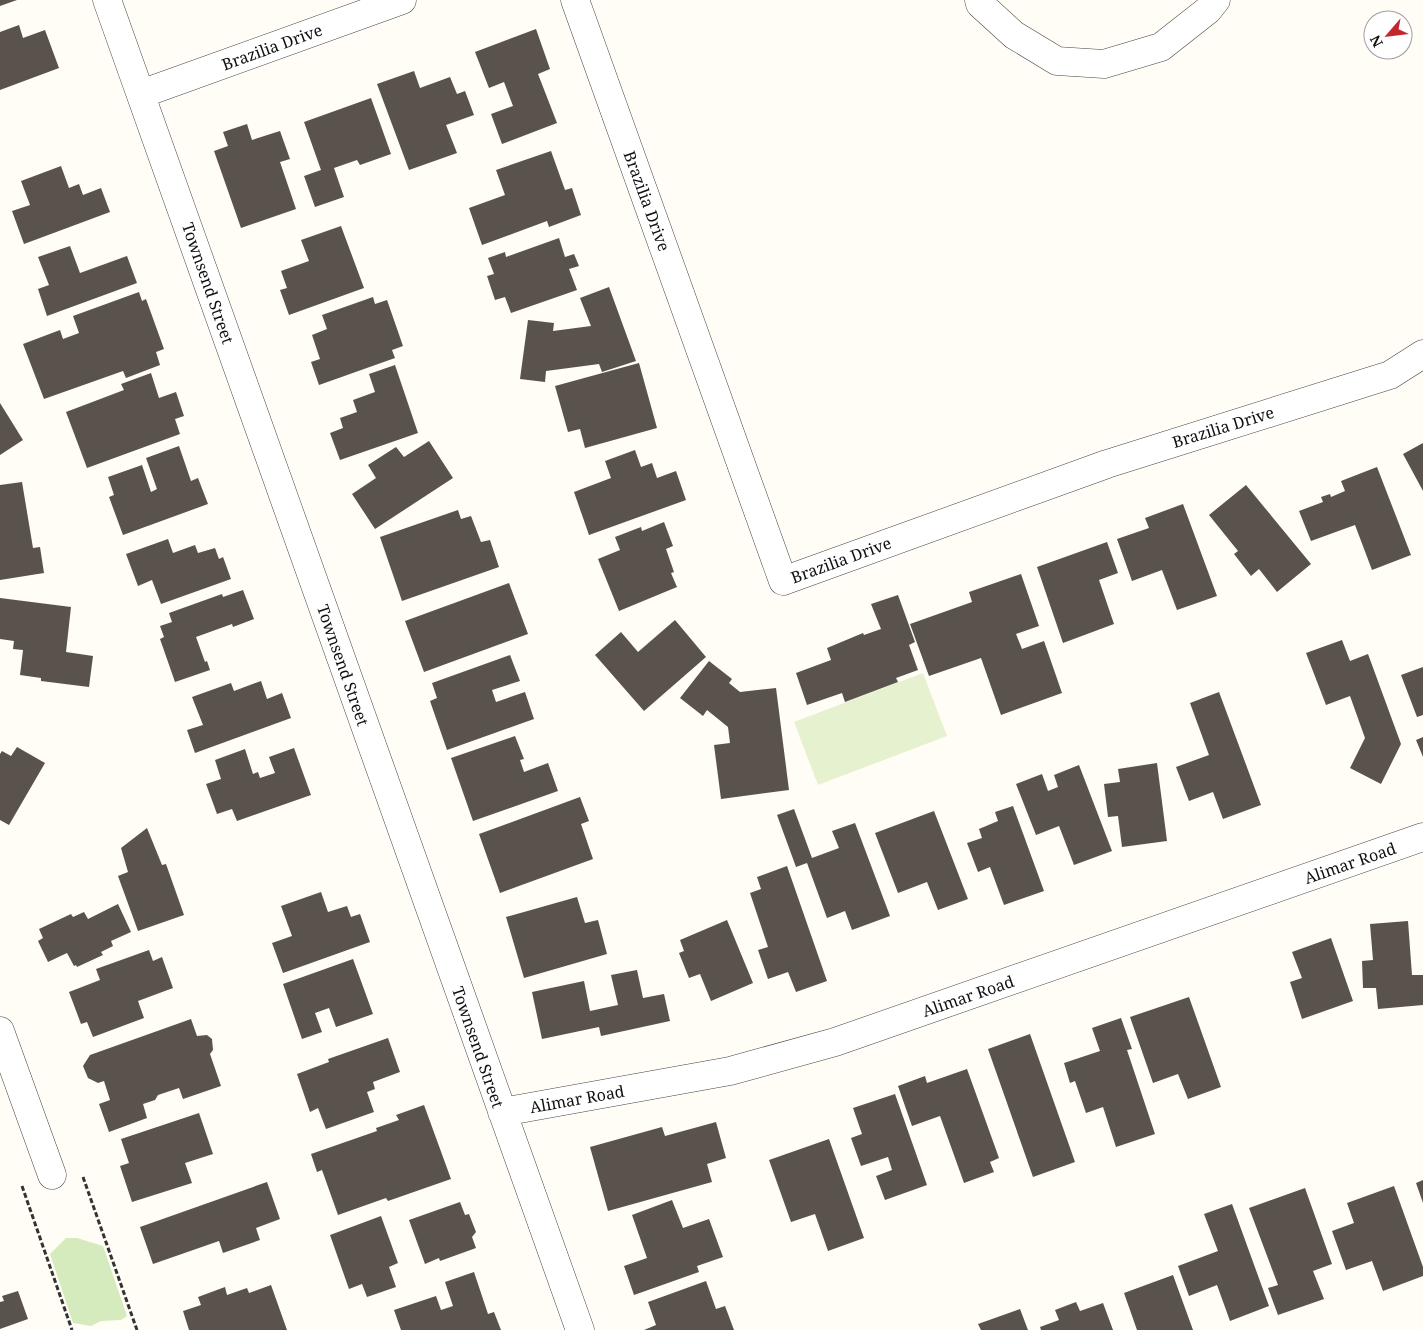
<svg xmlns="http://www.w3.org/2000/svg" width="1423" height="1330" font-family="'Noto Serif',serif">
  <style>
    .green { fill: #d5ebbd }
    .pitch { fill: #e6f2cf }
    .building { fill: #5a524d }
    .lines { fill: none; stroke-linecap: round; stroke-linejoin: round }
    .street-casing { stroke: #444; stroke-width: 29 }
    .path { stroke: #333; stroke-width: 3; stroke-dasharray: 5 2.5; stroke-linecap: butt }
    .street { stroke: #fff; stroke-width: 28 }
    .labels { text-anchor: middle; stroke-width: 5; stroke-linejoin: round; paint-order: stroke }
    .street-label { font-size: 16px; fill: #111; stroke: #fff }
  </style>
  <rect width="100%" height="100%" fill="#fffdf5"/>
  <path class="green" d="M66 1238H77L103 1246 127 1316 121 1320 101 1321 91 1326 73 1323 50 1254Z"/>
  <path class="pitch" d="M923 673 947 736 818 785 794 722Z"/>
  <path class="building" d="M0 0H17L0 6Z
    M19 25 23 38 45 30 59 68 0 90V32Z
    M536 29 550 69 538 74 557 123 502 144 491 114 513 106 504 82 489 88 475 52Z
    M414 71 420 88 450 77 457 94 465 91 474 115 446 125 457 153 409 170 377 84Z
    M371 98 391 154 360 165 357 160 334 168 344 197 315 207 304 176 321 170 304 122Z
    M247 124 252 140 280 131 290 159 280 162 296 209 241 228 214 151 228 146 223 132Z
    M551 151 565 190 572 188 581 215 549 227 547 221 482 245 469 208 505 195 496 170Z
    M61 166 69 188 79 184 83 195 101 188 110 212 24 244 12 211 30 205 21 181Z
    M341 226 364 288 289 315 280 290 287 288 281 271 309 261 301 240Z
    M559 238 565 257 574 254 579 266 569 269 577 290 511 313 505 297 495 300 487 276 494 274 488 258 505 252 506 257Z
    M70 246 80 273 127 256 137 283 47 316 38 289 49 285 38 257Z
    M609 287 636 361 602 372 599 364 546 371 545 382 520 379 528 320 554 323 553 331 591 326 580 298Z
    M139 292 142 301 146 299 164 349 156 352 160 365 126 378 123 371 44 399 23 344 60 330 63 339 79 333 73 316Z
    M373 297 375 304 387 300 403 346 392 350 395 358 319 385 311 362 320 359 312 335 327 329 322 315Z
    M639 363 657 428 585 448 580 429 568 432 555 386Z
    M395 365 418 433 340 460 330 433 343 428 340 418 357 412 353 400 375 392 369 374Z
    M151 373 159 398 176 392 184 416 175 419 180 434 87 468 66 412 124 390 121 384Z
    M0 403 23 440 0 455Z
    M429 441 453 478 375 529 352 494 376 478 368 465 396 447 404 457Z
    M1423 443V491L1403 454Z
    M179 446 191 481 198 478 208 504 123 535 109 497 114 495 108 477 142 465 151 492 157 489 146 458Z
    M635 450 641 467 652 463 657 478 676 471 686 500 589 535 574 492 611 478 605 461Z
    M1377 467 1411 555 1372 570 1355 525 1311 541 1299 511 1323 502 1321 497 1330 494 1331 497 1345 491 1341 481Z
    M22 482 33 548 40 547 44 573 0 580V485Z
    M1246 485 1311 564 1277 592 1259 569 1251 576 1234 554 1238 551 1209 515Z
    M1183 504 1217 596 1177 610 1162 570 1132 581 1117 539 1149 528 1145 518Z
    M458 510 461 519 471 516 481 542 490 540 499 567 402 601 380 537Z
    M664 522 673 546 666 549 674 572 671 573 677 587 619 611 598 559 620 550 615 537 641 527 642 531Z
    M168 539 173 553 195 545 198 553 215 548 219 559 223 557 231 579 161 604 152 580 138 586 126 554Z
    M1107 542 1118 573 1099 580 1114 624 1063 643 1037 567Z
    M1021 574 1039 626 1016 634 1022 649 1044 641 1062 693 1001 715 981 658 929 676 910 624 972 602 969 592Z
    M509 583 528 634 424 672 405 621Z
    M243 590 254 619 233 627 232 624 196 637 205 662 207 661 210 670 175 682 160 639 164 637 160 626 172 622 169 613 222 594 223 597Z
    M898 595 915 642 909 645 918 670 896 678 898 682 845 702 842 693 807 705 796 673 831 660 827 648 863 633 864 635 881 629 871 604Z
    M0 598 71 607 66 652 93 656 89 687 41 681V678L20 675 23 650 13 649 14 641 0 639Z
    M675 620 706 657 644 711 595 655 621 632 638 652Z
    M1342 640 1350 661 1368 654 1401 744 1381 784 1350 768 1365 738 1350 696 1326 705 1306 653Z
    M510 655 520 681 492 690 496 702 525 692 534 719 447 750 430 701 437 698 432 683Z
    M709 661 732 679 729 683 740 692 776 688 789 790 721 799 714 745 730 743 728 727 707 710 703 716 680 698Z
    M1423 667V715L1417 717 1401 675Z
    M261 681 267 699 282 693 291 718 195 753 187 730 203 725 192 697 231 683 234 691Z
    M1219 692 1261 805 1223 819 1213 792 1189 801 1176 767 1209 755 1190 703Z
    M515 736 524 759 520 760 524 772 548 763 558 791 473 821 451 758Z
    M1423 737V757L1416 740Z
    M17 747 45 763 9 825 0 820V754L2 751 11 756Z
    M294 748 311 795 237 821 232 809 217 814 206 784 221 779 215 760 245 749 253 774 258 772 260 778 275 773 269 757Z
    M1157 763 1167 841 1122 847 1118 816 1108 817 1104 784 1120 782 1118 769Z
    M1079 765 1112 851 1074 865 1059 826 1036 835 1016 784 1042 774 1048 791 1058 787 1054 775Z
    M580 797 589 821 581 824 593 859 500 893 479 834Z
    M1013 806 1044 891 1004 905 990 867 978 872 967 843 982 838 979 829 998 821 995 812Z
    M794 809 812 858 839 848 832 831 855 823 890 916 852 930 845 911 827 918 807 863 796 867 777 815Z
    M934 811 968 899 938 910 927 882 898 893 875 833Z
    M147 828 162 865 166 864 184 915 138 931 118 876 128 872 121 848Z
    M787 866 827 981 796 992 788 972 768 979 758 950 768 947 750 893 761 889 757 877Z
    M321 892 328 912 347 906 351 917 360 914 370 942 283 973 272 943 292 936 281 906Z
    M577 897 585 923 598 920 607 954 524 978 506 917Z
    M118 904 131 932 111 941 113 946 101 952 103 955 77 967 76 965 74 966 67 953 48 962 38 941 43 938 39 929 71 914 73 917 84 912 88 919Z
    M727 920 753 983 711 1001 700 974 689 978 679 953 684 951 680 940Z
    M1408 921 1412 975H1423V1005L1378 1009 1376 988H1363L1362 961 1373 960 1370 924Z
    M1331 938 1353 1001 1302 1019 1290 982 1302 978 1292 952Z
    M149 950 153 961 162 957 173 988 138 1001 144 1018 93 1037 87 1022 81 1024 69 992 100 980 96 969Z
    M353 959 373 1014 336 1027 329 1008 315 1013 322 1032 302 1039 283 984Z
    M637 970 643 998 664 994 670 1021 601 1036 599 1027 542 1039 532 992 584 981 590 1011 618 1005 611 975Z
    M1189 997 1221 1087 1188 1099 1178 1074 1153 1083 1130 1017Z
    M1121 1018 1132 1049 1127 1050 1155 1134 1116 1147 1103 1107 1086 1113 1075 1081 1070 1083 1064 1063 1100 1051 1092 1028Z
    M191 1019 197 1036 207 1035 212 1039 213 1050 210 1054 221 1086 183 1099 179 1088 158 1095 155 1100 143 1104 147 1118 109 1132 99 1104 110 1100 104 1081 98 1083 88 1078 83 1066 90 1055Z
    M1030 1034 1075 1162 1033 1177 988 1049Z
    M388 1038 400 1072 373 1082 375 1089 367 1092 374 1112 326 1129 318 1108 310 1112 297 1074 329 1062 328 1059Z
    M967 1069 999 1158 990 1162 994 1172 964 1183 940 1116 912 1126 898 1086 925 1076 927 1083Z
    M895 1094 927 1185 885 1200 876 1176 892 1170 888 1157 861 1166 851 1138 862 1134 853 1108Z
    M424 1105 451 1179 388 1201 386 1198 338 1215 322 1170 317 1172 311 1154 377 1131 376 1128 399 1120 396 1115Z
    M199 1113 213 1154 185 1163 192 1183 132 1202 120 1166 129 1163 121 1139Z
    M716 1122 726 1158 707 1164 712 1182 608 1211 590 1147 662 1127 665 1136Z
    M829 1139 864 1238 828 1251 815 1214 791 1222 769 1160Z
    M1423 1180V1203L1416 1183Z
    M267 1182 280 1219 256 1228 260 1240 223 1253 219 1241 153 1264 140 1227Z
    M1394 1186 1423 1267V1276L1383 1291 1372 1261 1346 1270 1332 1231 1354 1223 1347 1203Z
    M1305 1188 1332 1264 1313 1271 1324 1299 1278 1315 1268 1288 1278 1285 1249 1208Z
    M672 1200 683 1228 709 1219 723 1257 697 1266 699 1272 634 1295 624 1266 647 1258 632 1215Z
    M460 1202 465 1215 469 1214 476 1232 472 1237 476 1248 440 1261 439 1258 425 1264 409 1220Z
    M1232 1204 1269 1306 1230 1321 1217 1285 1189 1296 1178 1266 1218 1251 1204 1214Z
    M381 1216 398 1263 389 1267 396 1287 367 1297 362 1284 349 1289 330 1235Z
    M474 1272 488 1314 494 1312 501 1330H401L394 1310 436 1296 441 1310 453 1306 445 1282Z
    M1173 1275 1193 1330H1137L1124 1293Z
    M706 1281 716 1309 725 1306 734 1330H644L656 1325 648 1302Z
    M271 1285 287 1330H189L183 1311 201 1305 198 1297 225 1287 227 1295 247 1288 249 1293Z
    M18 1291 28 1319 0 1329V1302L4 1301 2 1296Z
    M1076 1302 1080 1311 1103 1303 1113 1330H1041L1040 1327 1059 1320 1055 1310Z
    M1020 1309 1028 1330H981L978 1324Z"/>
  <g class="lines">
    <defs>
      <path id="street" d="M107 0 580 1330
        M575 0 783 581 1107 464 1390 375 1423 354
        M979 0 980 4 1014 35 1057 61 1104 64 1161 47 1208 10 1216 0
        M141 94 402 0
        M0 1031 52 1175
        M502 1112 730 1071 835 1042 1423 837"/>
    </defs>
    <use href="#street" class="street-casing"/>
    <path class="path" d="M83 1177 137 1330
      M22 1186 72 1330"/>
    <use href="#street" class="street"/>
  </g>
  <g class="labels">
    <g class="street-label">
      <text transform="translate(272 47) rotate(-20)" y="6">Brazilia Drive</text>
      <text transform="translate(647 201) rotate(70)" y="6">Brazilia Drive</text>
      <text transform="translate(208 283) rotate(71)" y="6">Townsend Street</text>
      <text transform="translate(1223 427) rotate(-17)" y="6">Brazilia Drive</text>
      <text transform="translate(841 560) rotate(-20)" y="6">Brazilia Drive</text>
      <text transform="translate(343 665) rotate(71)" y="6">Townsend Street</text>
      <text transform="translate(1350 863) rotate(-19)" y="6">Alimar Road</text>
      <text transform="translate(968 996) rotate(-19)" y="6">Alimar Road</text>
      <text transform="translate(478 1047) rotate(71)" y="6">Townsend Street</text>
      <text transform="translate(577 1099) rotate(-10)" y="6">Alimar Road</text>
    </g>
  </g>
  <g transform="translate(1388 35) rotate(242)"><circle r="24" fill="#ffffff" stroke="#a0a0a0"/>
  <path d="M0-4L9 19L0 12L-9 19Z" fill="#c4262e"/>
  <text y="-8" font-size="14" font-weight="bold" text-anchor="middle" fill="#111111">N</text>
  </g>
</svg>
